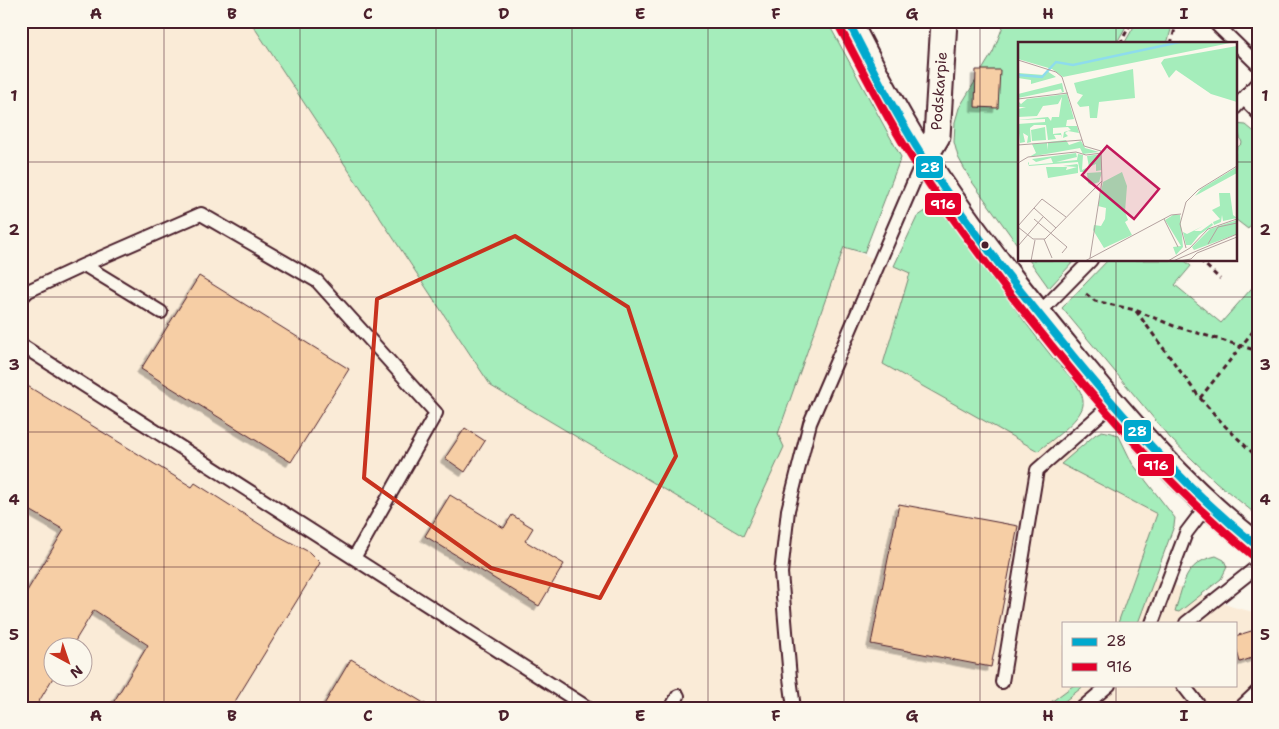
<svg xmlns="http://www.w3.org/2000/svg" width="1279" height="729" font-family="'Shantell Sans',sans-serif">
  <style>
    .built { fill: #faebd7; fill-rule: evenodd }
    .green { fill: #a5edbb; stroke: #788673 }
    .building { fill: #f6cea5; stroke: #4a1f2b; filter: url(#shadow) }
    .lines { fill: none; stroke-linecap: round; stroke-linejoin: round }
    .service-casing { stroke: #4a1f2b; stroke-width: 16 }
    .minor-casing { stroke: #4a1f2b; stroke-width: 29 }
    .path { stroke: #4a1f2b; stroke-width: 3; stroke-dasharray: 5 4; stroke-linecap: butt }
    .service { stroke: #fbf7ec; stroke-width: 12 }
    .minor { stroke: #fbf7ec; stroke-width: 25 }
    .bus-1-casing { stroke: #fbf7ec; stroke-width: 11 }
    .bus-2-casing { stroke: #fbf7ec; stroke-width: 11 }
    .bus-1 { stroke: #00a9ce; stroke-width: 8 }
    .bus-2 { stroke: #e4002b; stroke-width: 8 }
    .marked { fill: none; stroke: #c8321e; stroke-width: 4; stroke-linejoin: round }
    .grid { fill: none; stroke: #4a1f2b; stroke-width: 1; stroke-opacity: 0.55 }
    .bus-dot { fill: #4a1f2b; stroke: #fbf7ec; stroke-width: 2 }
    .labels { text-anchor: middle; stroke-width: 5; stroke-linejoin: round; paint-order: stroke }
    .street-label { font-size: 15px; fill: #4a1f2b; stroke: #fbf7ec }
    .inset-river { fill: none; stroke: #8edcec; stroke-width: 2.5 }
    .inset-road { fill: none; stroke: #b4a19f; stroke-width: 1 }
    .view { fill: #c2185b; fill-opacity: 0.15; stroke: #c2185b; stroke-width: 2.5 }
    .inset-edge { fill: none; stroke: #4a1f2b; stroke-width: 2.5 }
    .line-badge { stroke: #fbf7ec; stroke-width: 2 }
    .badge-label { font-size: 14px; text-anchor: middle; font-weight: bold; fill: #fff }
    .neatline { fill: none; stroke: #4a1f2b; stroke-width: 2 }
    .grid-label { font-size: 16px; text-anchor: middle; font-weight: bold; fill: #4a1f2b }
  </style>
  <defs>
    <filter id="shadow"><feDropShadow dx="-4.5" dy="4.5" stdDeviation="0" flood-color="#0004"/></filter>
  </defs>
  <rect width="100%" height="100%" fill="#fbf7ec"/>
  <filter id="ink" filterUnits="userSpaceOnUse"><feTurbulence type="fractalNoise" baseFrequency=".02" numOctaves="2"/><feDisplacementMap in="SourceGraphic" scale="10" xChannelSelector="R" yChannelSelector="G"/><feConvolveMatrix kernelMatrix="1 2 1 2 8 2 1 2 1" color-interpolation-filters="sRGB"/></filter>
  <g filter="url(#ink)">
    <path class="built" d="M21 21H250L491 386 743 536 844 247 910 273 908 377 1079 448 1157 514 1137 571 1233 607 1258 613V708H21ZM1063 623H1235V685H1063ZM52 646H82V676H52Z"/>
    <path class="green" d="M250 21H827L901 157 864 253 844 247 778 434 784 447 743 536 491 386Z
      M1005 21H1129L1116 44H1019V247L970 179 958 157 954 142 955 122 959 108 993 52Z
      M1137 21H1167L1172 26 1167 44H1124Z
      M1235 124 1246 125 1258 135V215L1248 229 1235 219V150L1242 143Z
      M932 209 940 210 946 213C981 261 1015 311 1053 358 1063 370 1085 388 1083 405 1081 420 1049 442 1038 451L883 364 910 273 894 266 917 217 924 212Z
      M1029 260H1075L1049 288Z
      M1108 260H1184L1191 266 1175 285 1221 323 1258 281V516L1216 482 1170 438 1062 308Z
      M1102 431 1112 433 1119 436 1132 463 1175 518 1174 526 1138 623H1118L1157 514 1061 464 1096 434Z
      M1216 556 1224 560 1227 567 1221 579 1179 612 1175 611C1184 584 1184 563 1216 556Z
      M1074 685H1085L1056 708H1043Z"/>
    <path class="building" d="M976 70H1000L998 108 975 107Z
      M199 276 349 369 291 462 141 369Z
      M21 382 192 487 195 483 275 534 309 552 320 563 231 708H110L148 645 94 610 72 646H52V676H54L35 708H21V601L64 530 21 505Z
      M465 428 485 441 465 472 445 458Z
      M450 495 504 528 512 515 533 528 525 541 564 564 539 606 425 536Z
      M899 504 1018 526 991 667 871 644Z
      M1258 629V656L1240 662 1235 644V636Z
      M351 659 432 708H322Z"/>
    <g class="lines">
      <defs>
        <path id="service" d="M1213 21 1258 65
          M1244 99 1258 113
          M1235 108 1258 82
          M84 265 201 214 317 281 436 413 354 558
          M21 298 28 291 84 265 161 312
          M1038 314 1091 260
          M21 345 588 708
          M1152 623 1186 533 1208 504
          M1186 623 1258 566
          M1002 682 1037 470 1112 404
          M1183 685 1201 708
          M671 708 678 696
          M794 708 790 678 781 573 788 510 810 423 924 158
          M1082 708 1109 685
          M1240 708 1258 691"/>
        <path id="minor" d="M848 21C866 56 883 90 903 124 950 205 1013 283 1072 355 1128 424 1188 492 1258 547
          M924 158 937 136 944 21"/>
      </defs>
      <use href="#service" class="service-casing"/>
      <use href="#minor" class="minor-casing"/>
      <path class="path" d="M1120 44 1132 21
        M1171 44 1177 21
        M1200 260 1220 279
        M1086 294 1095 301 1135 310 1174 326 1258 351
        M1136 311 1200 398 1225 426 1258 458
        M1200 398 1258 325"/>
      <use href="#service" class="service"/>
      <use href="#minor" class="minor"/>
      <defs>
        <path id="bus-1" d="M848 21C871 66 894 111 921 154 964 221 1014 284 1064 345 1123 418 1185 487 1258 547"/>
        <path id="bus-2" d="M839 26C863 71 886 118 914 161 957 228 1006 290 1056 351 1116 425 1178 494 1252 555"/>
      </defs>
      <use href="#bus-1" class="bus-1-casing"/>
      <use href="#bus-2" class="bus-2-casing"/>
      <use href="#bus-1" class="bus-1"/>
      <use href="#bus-2" class="bus-2"/>
    </g>
  </g>
  <path class="marked" d="M515 236 628 307 676 456 600 598 491 568 364 478 377 299Z"/>
  <path class="grid" d="M164 21V708M300 21V708M436 21V708M572 21V708M708 21V708M844 21V708M980 21V708M1116 21V44M21 162H1019M1235 162H1258M1116 260V623M21 297H1258M21 432H1258M21 567H1258M1116 685V708"/>
  <circle class="bus-dot" cx="985" cy="245" r="4.5"/>
  <g class="labels">
    <g class="street-label">
      <text transform="translate(939 91) rotate(-86)" y="5">Podskarpie</text>
    </g>
  </g>
  <g transform="translate(1018 42)">
    <rect width="219" height="219" fill="#fbf7ec"/>
    <path d="M0 0H217L45 35 34 27 0 17ZM219 4V60L193 52 158 28 151 36 143 21 146 17ZM115 27 117 56 81 60 79 76H72L71 64 62 65 59 61 65 53 59 51 56 41ZM29 29 38 35 13 42V38L0 36V31L26 33ZM44 41 46 50 38 52 44 50 43 47 0 56V52ZM49 52 56 77 49 78 48 84H59L61 91 50 89 47 91 50 94 45 96 46 90 53 88 50 85 35 86V92L43 91 44 96 43 93H36L38 97 30 98 28 83H16L12 86 13 100 9 101 11 88 10 94 5 91 7 100 2 101 0 82 27 80V77L0 78 30 75 33 79 34 75H41L44 55 40 62 25 64 19 74 0 75V67L8 65H0V59L3 62 9 57ZM27 85 28 98 14 99 13 88ZM48 98 51 103 63 99 67 106 81 110 65 112 62 106 11 115 18 111 14 102 29 101 30 108V100ZM58 111 59 115 38 120 59 118 60 112 65 113 64 128 68 126V130H62L60 120 11 124 10 121 11 120V123L35 121 33 116 18 120 14 117ZM83 112 84 128 78 129V122L71 125 69 114ZM59 122 60 123V131L30 136 28 125H49L48 128 59 125 45 124ZM219 125V131L177 154 183 147ZM84 130 81 140 73 143 70 141 69 131ZM104 130 109 144 107 170 110 178 107 180 114 193 86 206 75 188 76 183 83 184 87 177 88 166 80 164 85 140ZM201 151H212L215 173 219 176 205 179 204 173 203 180 196 183 195 180 202 177 194 168 202 164ZM155 173H162L165 205 158 213 155 205 163 204 147 178ZM219 178V192L176 208 174 205 192 187ZM194 181 195 183 181 193 173 203H168L165 190 169 192 185 184 176 189H183Z" fill="#a5edbb"/>
    <path class="inset-river" d="M0 33 24 35 38 20 55 23 162 0"/>
    <path class="inset-road" d="M0 18 38 30 44 35 66 104 83 109 84 139 72 216M0 57 50 51M0 103 64 98M0 121 10 115 58 110 68 113 84 111M16 166 38 186M16 177 49 205 44 211M146 177 160 205M0 184 24 157 48 175M0 185 15 197H27L84 139M26 197 34 216M190 202 200 185 219 181M0 204 25 175M168 206 162 182 168 160 180 148 219 124M172 206 190 187 219 177M13 219 17 198M67 219 153 173 163 172M150 219 172 206M155 219 219 192M161 219 173 217 179 211 219 195"/>
    <path class="view" d="M89 104 141 147 116 177 64 133Z"/>
    <rect width="219" height="219" class="inset-edge"/>
  </g>
  <g class="line-badge">
    <rect x="915" y="155" width="29" height="24" rx="5" fill="#00a9ce"/>
    <rect x="924" y="192" width="38" height="24" rx="5" fill="#e4002b"/>
    <rect x="1123" y="419" width="29" height="24" rx="5" fill="#00a9ce"/>
    <rect x="1137" y="453" width="38" height="24" rx="5" fill="#e4002b"/>
  </g>
  <g class="badge-label">
    <text x="930" y="172">28</text>
    <text x="943" y="209">916</text>
    <text x="1137" y="436">28</text>
    <text x="1156" y="470">916</text>
  </g>
  <rect width="1279" height="729" fill="none" stroke="#fbf7ec" stroke-width="55"/>
  <rect x="1062" y="622" width="175" height="65" fill="#fbf7ec" stroke="#b4a19f"/>
  <rect x="1072" y="638" width="25" height="8" fill="#00a9ce" stroke="#b4a19f"/>
  <text x="1106" y="646" font-size="15" fill="#4a1f2b">28</text>
  <rect x="1072" y="663" width="25" height="8" fill="#e4002b" stroke="#b4a19f"/>
  <text x="1106" y="672" font-size="15" fill="#4a1f2b">916</text>
  <g transform="translate(68 662) rotate(140)"><circle r="24" fill="#fbf7ec" stroke="#b4a19f"/>
  <path d="M0-4L9 19L0 12L-9 19Z" fill="#c8321e"/>
  <text y="-8" font-size="14" font-weight="bold" text-anchor="middle" fill="#4a1f2b">N</text>
  </g>
  <rect x="28" y="28" width="1224" height="674" class="neatline"/>
  <g class="grid-label">
    <text x="96" y="19">A</text>
    <text x="232" y="19">B</text>
    <text x="368" y="19">C</text>
    <text x="504" y="19">D</text>
    <text x="640" y="19">E</text>
    <text x="776" y="19">F</text>
    <text x="912" y="19">G</text>
    <text x="1048" y="19">H</text>
    <text x="1184" y="19">I</text>
    <text x="14" y="101">1</text>
    <text x="1265" y="101">1</text>
    <text x="14" y="235">2</text>
    <text x="1265" y="235">2</text>
    <text x="14" y="370">3</text>
    <text x="1265" y="370">3</text>
    <text x="14" y="505">4</text>
    <text x="1265" y="505">4</text>
    <text x="14" y="640">5</text>
    <text x="1265" y="640">5</text>
    <text x="96" y="721">A</text>
    <text x="232" y="721">B</text>
    <text x="368" y="721">C</text>
    <text x="504" y="721">D</text>
    <text x="640" y="721">E</text>
    <text x="776" y="721">F</text>
    <text x="912" y="721">G</text>
    <text x="1048" y="721">H</text>
    <text x="1184" y="721">I</text>
  </g>
</svg>
